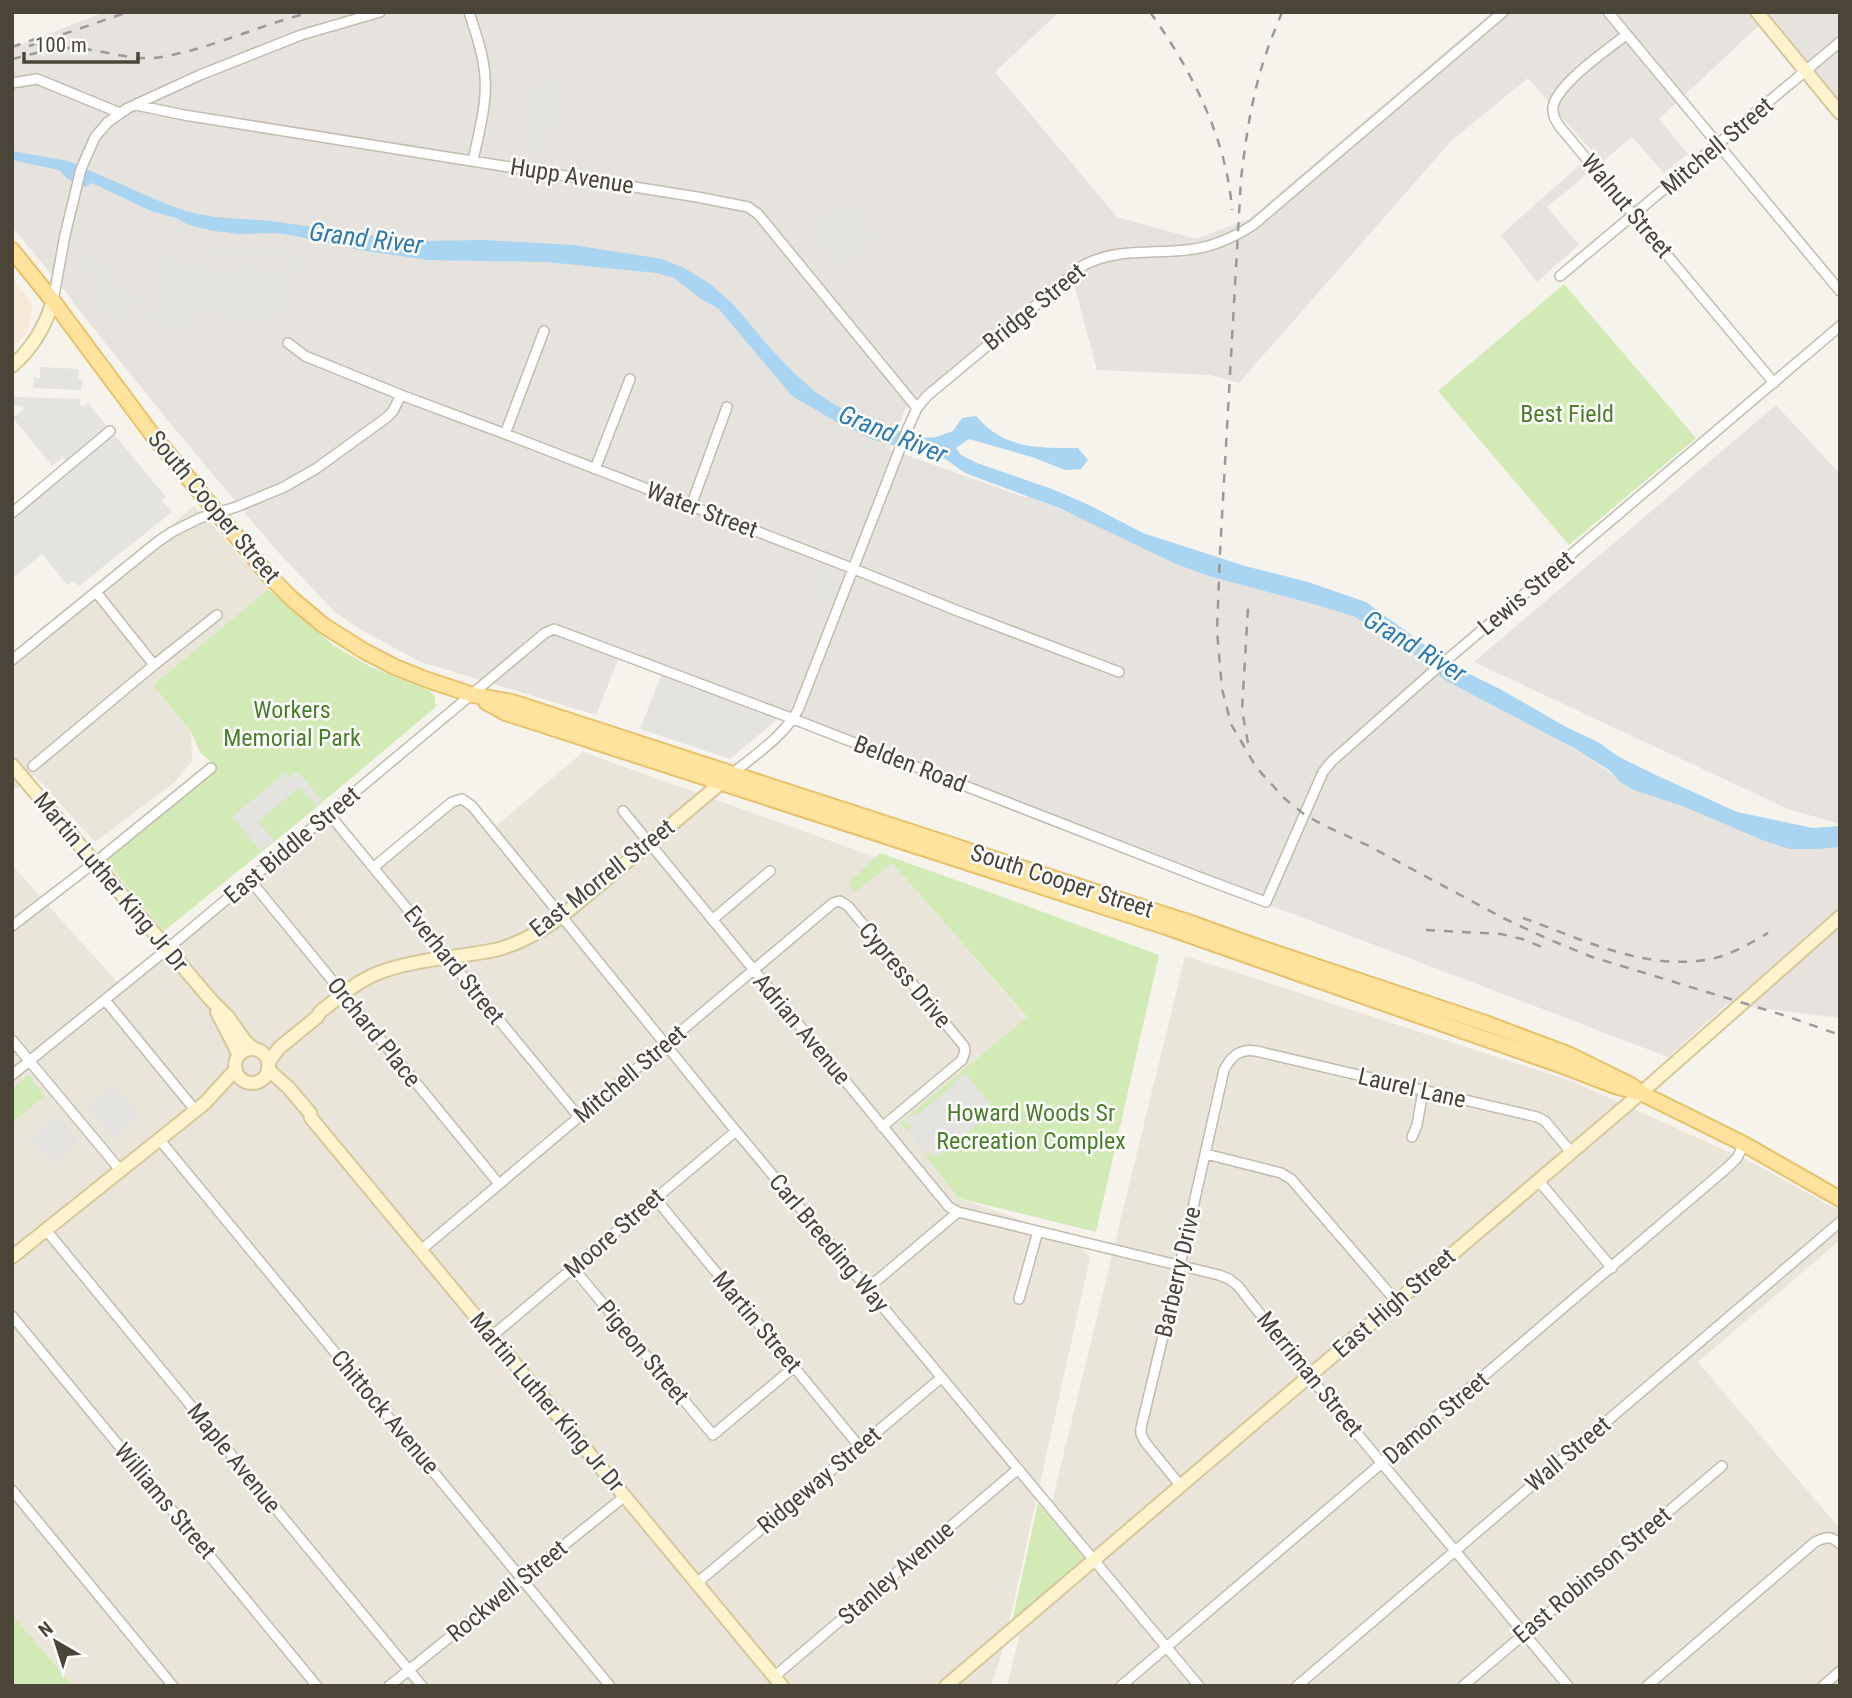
<svg xmlns="http://www.w3.org/2000/svg" width="1852" height="1698" font-family="'Roboto Condensed',sans-serif">
  <style>
    .residential { fill: #eae5da }
    .commercial { fill: #f7ead8 }
    .industrial { fill: #e6e2dd }
    .green { fill: #d2eab5 }
    .parking { fill: #e5e3e0 }
    .water { fill: #a9d4f2 }
    .lines { fill: none; stroke-linecap: round; stroke-linejoin: round }
    .street-casing { stroke: #c2bbae; stroke-width: 12 }
    .secondary-casing { stroke: #d6c79b; stroke-width: 16 }
    .primary-casing { stroke: #e6c16a; stroke-width: 18 }
    .street { stroke: #fff; stroke-width: 9 }
    .secondary { stroke: #fff3cd; stroke-width: 12 }
    .primary { stroke: #ffe39c; stroke-width: 14 }
    .rail { stroke: #9a9a9a; stroke-width: 2.5; stroke-dasharray: 9 9; stroke-linecap: butt }
    .labels { text-anchor: middle; stroke-width: 5; stroke-linejoin: round; paint-order: stroke }
    .street-label { font-size: 24px; fill: #4b4439; stroke: #fff }
    .park-label { font-size: 24px; fill: #4a7f2a; stroke: #fff }
    .water-label { font-size: 26px; font-style: italic; fill: #2e7ab2; stroke: #fff }
  </style>
  <rect width="100%" height="100%" fill="#f6f3ec"/>
  <path class="residential" d="M194 506 209 521 268 589 153 685 191 732 192 761 174 783 95 842 34 775 12 792V659Z
    M583 752 892 863 1027 1018 900 1124 958 1198 1073 1238 1090 1258 1004 1646 991 1686H12V865L119 984 330 817 369 867 455 795 489 832Z
    M1185 956 1574 1082 1753 1163 1840 1211V1240L1698 1362 1840 1529V1686H1007Z"/>
  <path class="commercial" d="M12 278 28 298 32 306V311L27 333 12 350Z"/>
  <path class="industrial" d="M105 12H1059L995 72 1117 217 1196 239 1249 219 1492 12H1840V104L1809 64 1768 17 1659 119 1688 154 1664 173 1632 137 1547 207 1579 245 1537 282 1501 235 1593 153 1528 78 1451 141 1239 383 1210 375 1097 370 1074 284 905 409 889 449 1024 497H1030L1074 515 1362 617 1560 741 1590 758 1613 775 1798 849 1840 847V1018L1727 1004 1668 1057 619 657 596 715 421 662 363 631 336 613 277 551 175 429 77 308 67 293 12 227V48Z
    M1776 405 1840 474V824L1788 809 1474 662Z"/>
  <path class="green" d="M1564 284 1696 438 1569 545 1438 391Z
    M268 589 333 645 371 667 430 691 435 697V704L437 706 312 811 164 931 104 859 215 766 200 752 191 732 153 685Z
    M880 853 992 893 1159 955 1096 1232 958 1198 900 1123 1027 1017 892 863 855 892 848 883Z
    M28 1075 45 1096 12 1123V1089Z
    M1038 1503 1084 1559 1012 1620 1014 1613Z
    M12 1615 73 1686H12Z"/>
  <path class="parking" d="M533 79 562 80 550 154 524 151Z
    M846 197 880 237 839 272 804 232Z
    M168 240 173 241 176 248 173 256 215 270 218 261 237 269 239 263 261 271 265 263 285 272 288 265 287 259 278 256 220 255 207 253 210 242 243 247 297 248 294 255 304 258 277 326 267 322 264 329 242 322 240 327 201 312 193 336 172 325 170 328 146 319 155 299 147 295Z
    M82 254 114 267 108 281 77 268Z
    M87 273 142 296 130 325 89 308 97 289 83 283Z
    M40 367 79 369 78 379 82 380 81 390 33 388 34 378H40Z
    M12 397 80 399V405L83 407 88 403 166 497 162 501 172 512 79 586 73 581 67 585 42 554 12 579V513L70 465 63 457 52 466 13 418 24 409 22 406 12 405Z
    M816 567 836 575 822 613 802 605Z
    M662 673 779 718 730 759 640 729Z
    M297 771 322 800 316 805 299 787 258 822 274 840 261 851 232 817 285 773 289 778Z
    M965 1073 990 1103 986 1107 990 1113 936 1158 931 1152 926 1155 906 1131 911 1127 905 1120 914 1113 917 1115 955 1084 954 1082Z
    M113 1085 140 1117 114 1139 87 1107Z
    M59 1116 79 1141 51 1164 30 1139Z"/>
  <path class="water" d="M12 151 68 161 166 204 189 212 214 217 271 221 390 238 425 241 484 240 574 245 662 259 684 268 709 283 733 304 770 348 793 372 814 391 835 405 882 426 922 438 936 437 953 431 962 418 976 416C1004 449 1037 448 1078 448L1088 460 1081 469 1065 470 1032 457 969 439 956 448 961 455 977 463 1052 489 1089 505 1143 533 1245 566 1308 582 1366 602 1455 667 1500 689 1566 727 1598 742 1619 757 1658 776 1737 812 1813 828 1840 826V847L1817 849H1790L1765 841 1680 805 1634 790 1620 782 1609 770 1574 748 1445 680 1418 657 1391 637 1353 616 1317 605 1209 576 1176 564 1059 508 965 473 947 460 929 452 912 451 874 440 840 424 792 396 719 309 701 299 674 278 656 273 547 262 428 260 360 250 291 235 276 233 240 234 214 231 189 225 176 218 151 211 92 183 85 187 69 180 59 170 12 160Z"/>
  <g class="lines">
    <defs>
      <path id="street" d="M469 12C474 28 480 44 483 61 490 94 480 128 473 160
        M1608 12 1840 291
        M1626 35C1607 50 1557 84 1553 107 1552 115 1556 121 1560 127L1774 383
        M12 83 37 79 120 113
        M136 105 184 115 697 197 748 207 758 214 917 408
        M1560 276 1840 42
        M53 301 65 235 81 169 95 137 108 122 128 108 200 75 301 35 380 12
        M288 343 305 356 401 395 516 438 854 569 958 611 1119 672
        M505 434 544 331
        M595 469 630 379
        M691 506 727 407
        M12 513 110 431
        M96 592 154 665
        M12 660 156 543 172 532 200 518 236 507 284 487 317 468 386 418 393 411 401 395
        M33 766 154 665 217 615
        M733 773C756 754 783 737 798 710L908 428 917 408 927 396 1084 265C1116 248 1152 254 1186 250 1210 248 1233 238 1253 225L1503 12
        M623 811 949 1207 958 1212 1219 1275 1229 1279 1238 1286 1309 1376 1568 1686
        M329 814 579 1117
        M374 867 452 802 462 799 472 806 726 1119 1199 1686
        M250 880 499 1184
        M712 920 770 871
        M12 926 103 856 211 768
        M105 1000 195 1110
        M12 1040 121 1171
        M12 1075 160 955 545 633 554 629 783 715 1199 877 1266 902 1323 772 1332 761 1429 675 1840 326
        M1412 1137 1417 1125 1423 1091
        M159 1139 610 1686
        M1206 1154 1281 1173 1291 1179 1396 1301
        M1538 1180 1612 1268
        M655 1198 859 1446
        M46 1230 422 1686
        M421 1250 833 903 840 901 848 906 964 1046 965 1051 962 1060 882 1127
        M573 1268 713 1435 794 1367
        M868 1288 958 1212
        M1019 1299 1038 1231
        M12 1316 317 1686
        M492 1336 736 1131
        M1180 1485 1145 1442 1141 1434V1428L1180 1265 1224 1070C1231 1056 1240 1048 1256 1051L1537 1117 1545 1121 1571 1152
        M12 1490 173 1686
        M697 1583 941 1378
        M775 1676 1018 1469
        M389 1686 625 1496
        M1121 1686 1728 1167 1737 1158 1744 1144
        M1297 1686 1840 1222
        M1463 1686 1722 1466
        M1647 1686 1815 1542C1825 1537 1831 1535 1840 1544
        M1823 1686 1840 1671"/>
      <path id="secondary" d="M1757 12 1840 113
        M12 366C33 348 45 327 53 301
        M12 765 211 1000 228 1017 245 1041 254 1049
        M217 1012 235 1047 238 1055
        M235 1066a17 17 0 1 1 34 0a17 17 0 1 1-34 0Z
        M268 1063 279 1048 317 1017 320 1012C338 998 356 982 378 973 414 959 456 958 495 950 519 944 542 931 562 916L721 783
        M268 1068 274 1075 288 1087 310 1113 311 1118 782 1686
        M12 1257 205 1103 236 1069
        M946 1686 1641 1093 1840 917"/>
      <path id="primary" d="M12 250 53 301 151 433 269 576 292 599 323 625 364 651 395 667 425 679 473 695 512 702 1191 923 1255 946 1488 1024 1570 1055 1631 1085 1641 1093
        M486 702 506 713 1166 927 1563 1066 1615 1086 1641 1093 1744 1144 1840 1199"/>
    </defs>
    <use href="#street" class="street-casing"/>
    <use href="#secondary" class="secondary-casing"/>
    <use href="#primary" class="primary-casing"/>
    <use href="#street" class="street"/>
    <use href="#secondary" class="secondary"/>
    <use href="#primary" class="primary"/>
    <path class="rail" d="M1150 12C1191 69 1227 139 1232 210
      M1282 12C1277 26 1270 40 1266 54 1252 94 1246 137 1241 179L1220 552 1217 631 1222 689 1231 724 1256 767 1284 798 1305 815 1325 826 1369 846 1503 918 1548 939 1592 957 1786 1016 1840 1035
      M29 46 128 12
      M12 47 38 38
      M12 59C33 54 54 47 76 48 105 50 132 62 162 57 213 48 262 24 312 12
      M1248 743 1242 710 1248 608
      M1523 918C1585 940 1648 973 1715 958 1734 953 1751 943 1768 933
      M1426 930 1501 934 1522 939 1547 949"/>
  </g>
  <g class="labels">
    <g class="street-label">
      <text transform="translate(1717 146) rotate(-40)" y="8">Mitchell Street</text>
      <text transform="translate(572 176) rotate(9)" y="8">Hupp Avenue</text>
      <text transform="translate(1627 206) rotate(50)" y="8">Walnut Street</text>
      <text transform="translate(1034 307) rotate(-39)" y="8">Bridge Street</text>
      <text transform="translate(214 507) rotate(50)" y="8">South Cooper Street</text>
      <text transform="translate(702 510) rotate(21)" y="8">Water Street</text>
      <text transform="translate(1526 593) rotate(-40)" y="8">Lewis Street</text>
      <text transform="translate(910 764) rotate(21)" y="8">Belden Road</text>
      <text transform="translate(292 845) rotate(-40)" y="8">East Biddle Street</text>
      <text transform="translate(602 878) rotate(-38)" y="8">East Morrell Street</text>
      <text transform="translate(1062 881) rotate(18)" y="8">South Cooper Street</text>
      <text transform="translate(111 882) rotate(50)" y="8">Martin Luther King Jr Dr</text>
      <text transform="translate(454 965) rotate(51)" y="8">Everhard Street</text>
      <text transform="translate(905 975) rotate(50)" y="8">Cypress Drive</text>
      <text transform="translate(802 1029) rotate(50)" y="8">Adrian Avenue</text>
      <text transform="translate(374 1032) rotate(51)" y="8">Orchard Place</text>
      <text transform="translate(630 1074) rotate(-40)" y="8">Mitchell Street</text>
      <text transform="translate(1412 1088) rotate(13)" y="8">Laurel Lane</text>
      <text transform="translate(614 1233) rotate(-41)" y="8">Moore Street</text>
      <text transform="translate(829 1243) rotate(50)" y="8">Carl Breeding Way</text>
      <text transform="translate(1178 1272) rotate(-77)" y="8">Barberry Drive</text>
      <text transform="translate(1394 1303) rotate(-41)" y="8">East High Street</text>
      <text transform="translate(757 1322) rotate(50)" y="8">Martin Street</text>
      <text transform="translate(643 1352) rotate(50)" y="8">Pigeon Street</text>
      <text transform="translate(1310 1374) rotate(51)" y="8">Merriman Street</text>
      <text transform="translate(547 1402) rotate(50)" y="8">Martin Luther King Jr Dr</text>
      <text transform="translate(385 1412) rotate(50)" y="8">Chittock Avenue</text>
      <text transform="translate(1436 1418) rotate(-40)" y="8">Damon Street</text>
      <text transform="translate(1568 1454) rotate(-40)" y="8">Wall Street</text>
      <text transform="translate(234 1458) rotate(51)" y="8">Maple Avenue</text>
      <text transform="translate(819 1480) rotate(-40)" y="8">Ridgeway Street</text>
      <text transform="translate(165 1501) rotate(50)" y="8">Williams Street</text>
      <text transform="translate(896 1573) rotate(-41)" y="8">Stanley Avenue</text>
      <text transform="translate(1592 1575) rotate(-40)" y="8">East Robinson Street</text>
      <text transform="translate(507 1591) rotate(-39)" y="8">Rockwell Street</text>
    </g>
    <g class="park-label">
      <text x="1567" y="422">Best Field</text>
      <text x="292" y="718">Workers<tspan x="292" dy="28">Memorial Park</tspan></text>
      <text x="1031" y="1121">Howard Woods Sr<tspan x="1031" dy="28">Recreation Complex</tspan></text>
    </g>
    <g class="water-label">
      <text transform="translate(366 238) rotate(7)" y="9">Grand River</text>
      <text transform="translate(893 434) rotate(22)" y="9">Grand River</text>
      <text transform="translate(1415 646) rotate(31)" y="9">Grand River</text>
    </g>
  </g>
  <rect width="1852" height="1698" fill="none" stroke="#4b4439" stroke-width="28"/>
  <g transform="translate(56 1642) rotate(321)" stroke="#ffffff" stroke-width="5" paint-order="stroke">
  <path d="M0-5L12 26L0 18L-12 26Z" fill="#4b4439"/>
  <text y="-10" font-size="19" font-weight="bold" text-anchor="middle" fill="#4b4439">N</text>
  </g>
  <path d="M24 52v10h114v-10" fill="none" stroke="#4b4439" stroke-width="3.5"/>
  <text x="35" y="52" font-size="21" fill="#4b4439" stroke="#ffffff" stroke-width="5" paint-order="stroke">100 m</text>
</svg>
